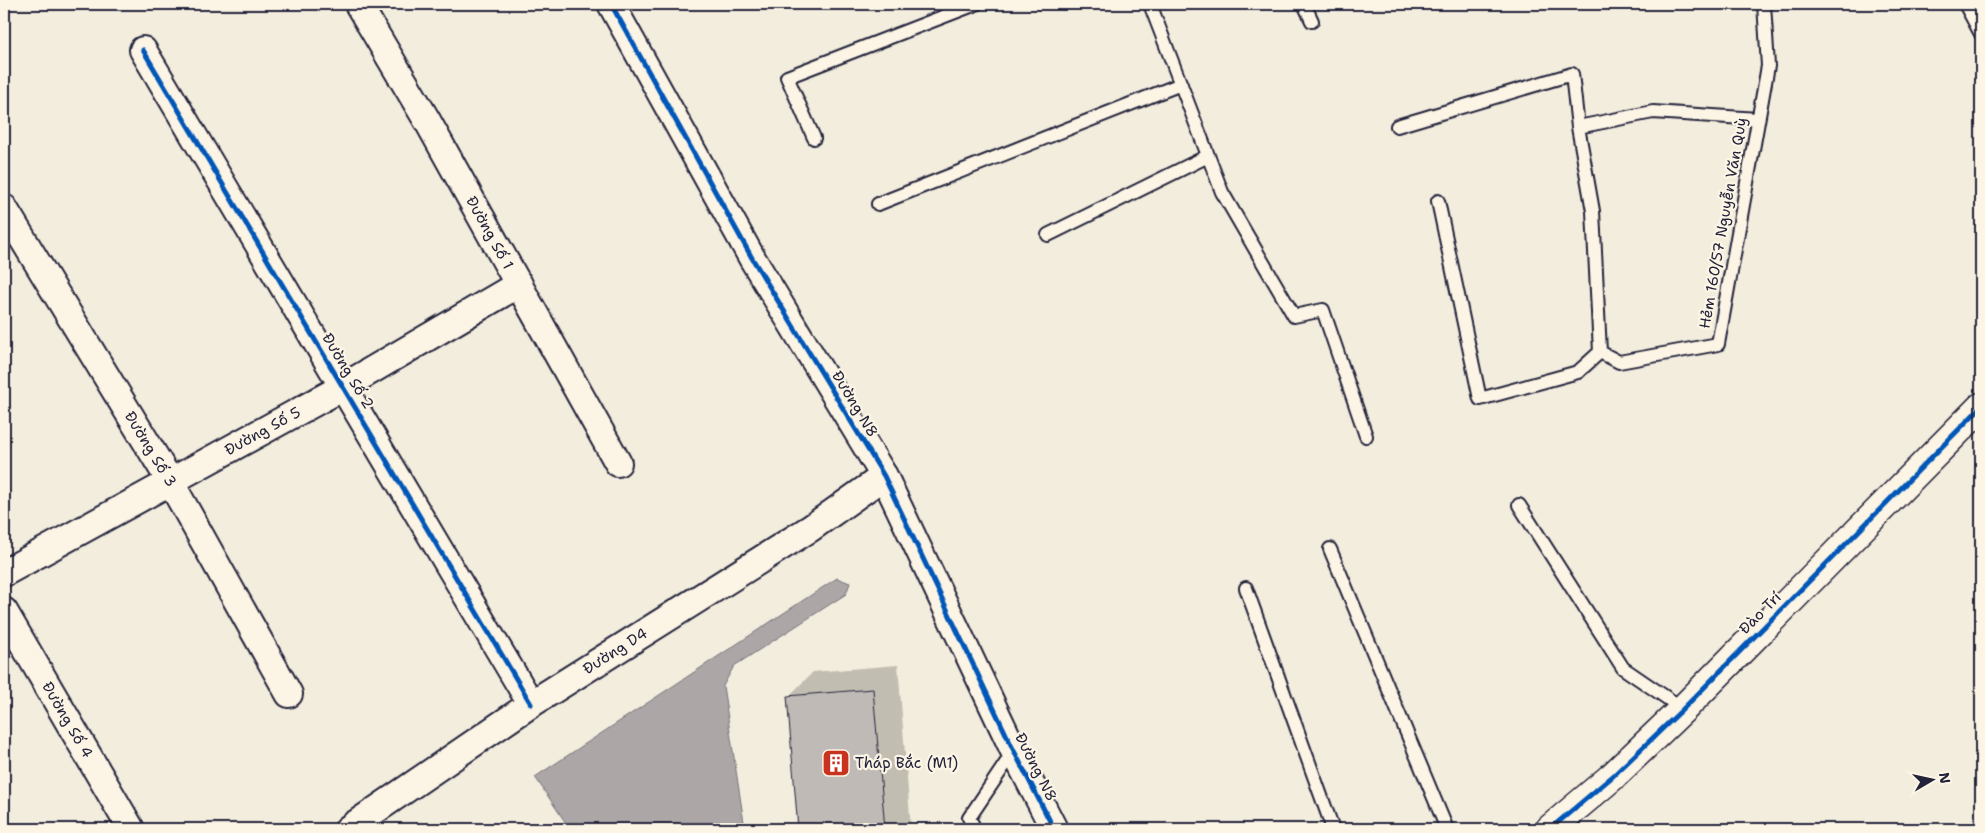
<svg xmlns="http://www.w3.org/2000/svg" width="1985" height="833" font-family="'Shantell Sans',sans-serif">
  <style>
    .water { fill: #aca7a6; stroke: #75727b }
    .shadow { fill: #0003 }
    .building { fill: #bfbab6; stroke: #22223b }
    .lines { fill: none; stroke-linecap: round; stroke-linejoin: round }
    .lane-casing { stroke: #22223b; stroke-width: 16 }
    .street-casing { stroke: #22223b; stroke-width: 30 }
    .secondary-casing { stroke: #22223b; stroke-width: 31 }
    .lane { stroke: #fcf5e5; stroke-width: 12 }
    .street { stroke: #fcf5e5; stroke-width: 26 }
    .secondary { stroke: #fcf5e5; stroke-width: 28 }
    .cycleway-casing { stroke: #fcf5e5; stroke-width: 8 }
    .cycleway { stroke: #0057b8; stroke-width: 5 }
    .labels { text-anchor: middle; stroke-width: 4.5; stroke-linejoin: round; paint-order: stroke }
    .street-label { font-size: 15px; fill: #22223b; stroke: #fcf5e5 }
    .poi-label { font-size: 15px; fill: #22223b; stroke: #fcf5e5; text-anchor: start }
  </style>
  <rect width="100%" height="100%" fill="#f3edde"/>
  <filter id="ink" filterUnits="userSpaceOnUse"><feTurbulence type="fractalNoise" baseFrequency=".02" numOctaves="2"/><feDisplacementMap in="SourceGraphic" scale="10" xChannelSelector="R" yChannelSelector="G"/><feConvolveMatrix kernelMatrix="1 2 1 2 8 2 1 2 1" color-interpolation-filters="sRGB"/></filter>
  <g filter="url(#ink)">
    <path class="water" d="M837 578 850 583 846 594 734 666 723 686 745 829H570L535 777Z"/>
    <path class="shadow" d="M898 665 911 829H799L788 697 813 672Z"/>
    <path class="building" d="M873 689 885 829H798L787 696Z"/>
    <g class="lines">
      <defs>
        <path id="lane" d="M1150 4 1222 192 1294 316 1323 310 1366 436
          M1304 4 1312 21
          M1965 4 1981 34
          M1397 126 1572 74 1578 127 1593 211 1600 352 1619 362 1718 344 1768 66 1764 4
          M1578 127 1653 112 1758 119
          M814 138 787 77 976 4
          M1438 201 1480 399 1578 372 1600 352
          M878 204 1181 84
          M1048 235 1208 156
          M1519 505 1623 668 1683 709
          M1330 549 1447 829
          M1246 588 1333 829
          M975 829 969 818 1014 751"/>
        <g id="street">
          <path id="s1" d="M358 4 428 122 618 463"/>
          <path d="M611 4 752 258 884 476 1014 751 1054 829"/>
          <path d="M143 50 531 704"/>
          <path id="s2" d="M4 208 170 481 289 694"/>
          <path id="s3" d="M4 573 343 387 519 284"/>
          <path id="s4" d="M4 611 131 829"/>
          <path id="s5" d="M348 829 531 704 811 528 884 476"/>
        </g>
        <path id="secondary" d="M1550 829 1613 776 1683 709 1981 407"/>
      </defs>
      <use href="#lane" class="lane-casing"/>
      <use href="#street" class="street-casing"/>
      <use href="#secondary" class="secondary-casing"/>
      <use href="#lane" class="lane"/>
      <use href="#street" class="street"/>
      <use href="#secondary" class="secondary"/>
      <defs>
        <path id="cycleway" d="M611 4 752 258 884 476 1014 751 1054 829
          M143 50 531 704
          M1550 829 1613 776 1683 709 1981 407"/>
      </defs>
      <use href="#cycleway" class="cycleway-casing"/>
      <use href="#cycleway" class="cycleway"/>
    </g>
  </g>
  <defs>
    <symbol id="building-square" viewBox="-11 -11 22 22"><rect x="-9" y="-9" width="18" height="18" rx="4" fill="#c8321e" stroke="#fcf5e5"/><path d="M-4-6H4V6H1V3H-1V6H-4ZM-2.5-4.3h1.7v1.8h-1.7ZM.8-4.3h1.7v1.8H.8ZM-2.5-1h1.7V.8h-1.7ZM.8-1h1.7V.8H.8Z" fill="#fff"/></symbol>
  </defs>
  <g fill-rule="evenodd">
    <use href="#building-square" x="820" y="747" width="32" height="32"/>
  </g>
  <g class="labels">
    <g class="street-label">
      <text transform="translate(1723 223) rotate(-80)" y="5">Hẻm 160/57 Nguyễn Văn Quỳ</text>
      <text dy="5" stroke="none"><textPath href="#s1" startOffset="264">Đường Số 1</textPath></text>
      <text transform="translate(348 371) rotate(59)" y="5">Đường Số 2</text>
      <text transform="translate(855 404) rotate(59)" y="5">Đường N8</text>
      <text dy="5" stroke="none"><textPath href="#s3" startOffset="295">Đường Số 5</textPath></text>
      <text dy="5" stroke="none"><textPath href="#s2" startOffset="282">Đường Số 3</textPath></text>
      <text transform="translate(1760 613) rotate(-45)" y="5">Đào Trí</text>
      <text dy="5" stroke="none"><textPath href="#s5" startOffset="321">Đường D4</textPath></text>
      <text dy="5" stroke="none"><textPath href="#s4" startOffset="126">Đường Số 4</textPath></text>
      <text transform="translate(1036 767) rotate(63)" y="5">Đường N8</text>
    </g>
    <g class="poi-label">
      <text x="855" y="768">Tháp Bắc (M1)</text>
    </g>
  </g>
  <rect width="1985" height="833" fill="none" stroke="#fcf5e5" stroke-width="20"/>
  <rect x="10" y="10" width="1965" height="813" fill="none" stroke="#22223b" stroke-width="2" filter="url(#ink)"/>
  <g transform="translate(1932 780) rotate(81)" stroke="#fcf5e5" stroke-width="4" paint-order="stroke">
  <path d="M0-4L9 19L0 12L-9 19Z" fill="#22223b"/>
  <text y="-8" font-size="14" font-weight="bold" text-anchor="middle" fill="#22223b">N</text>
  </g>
</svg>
